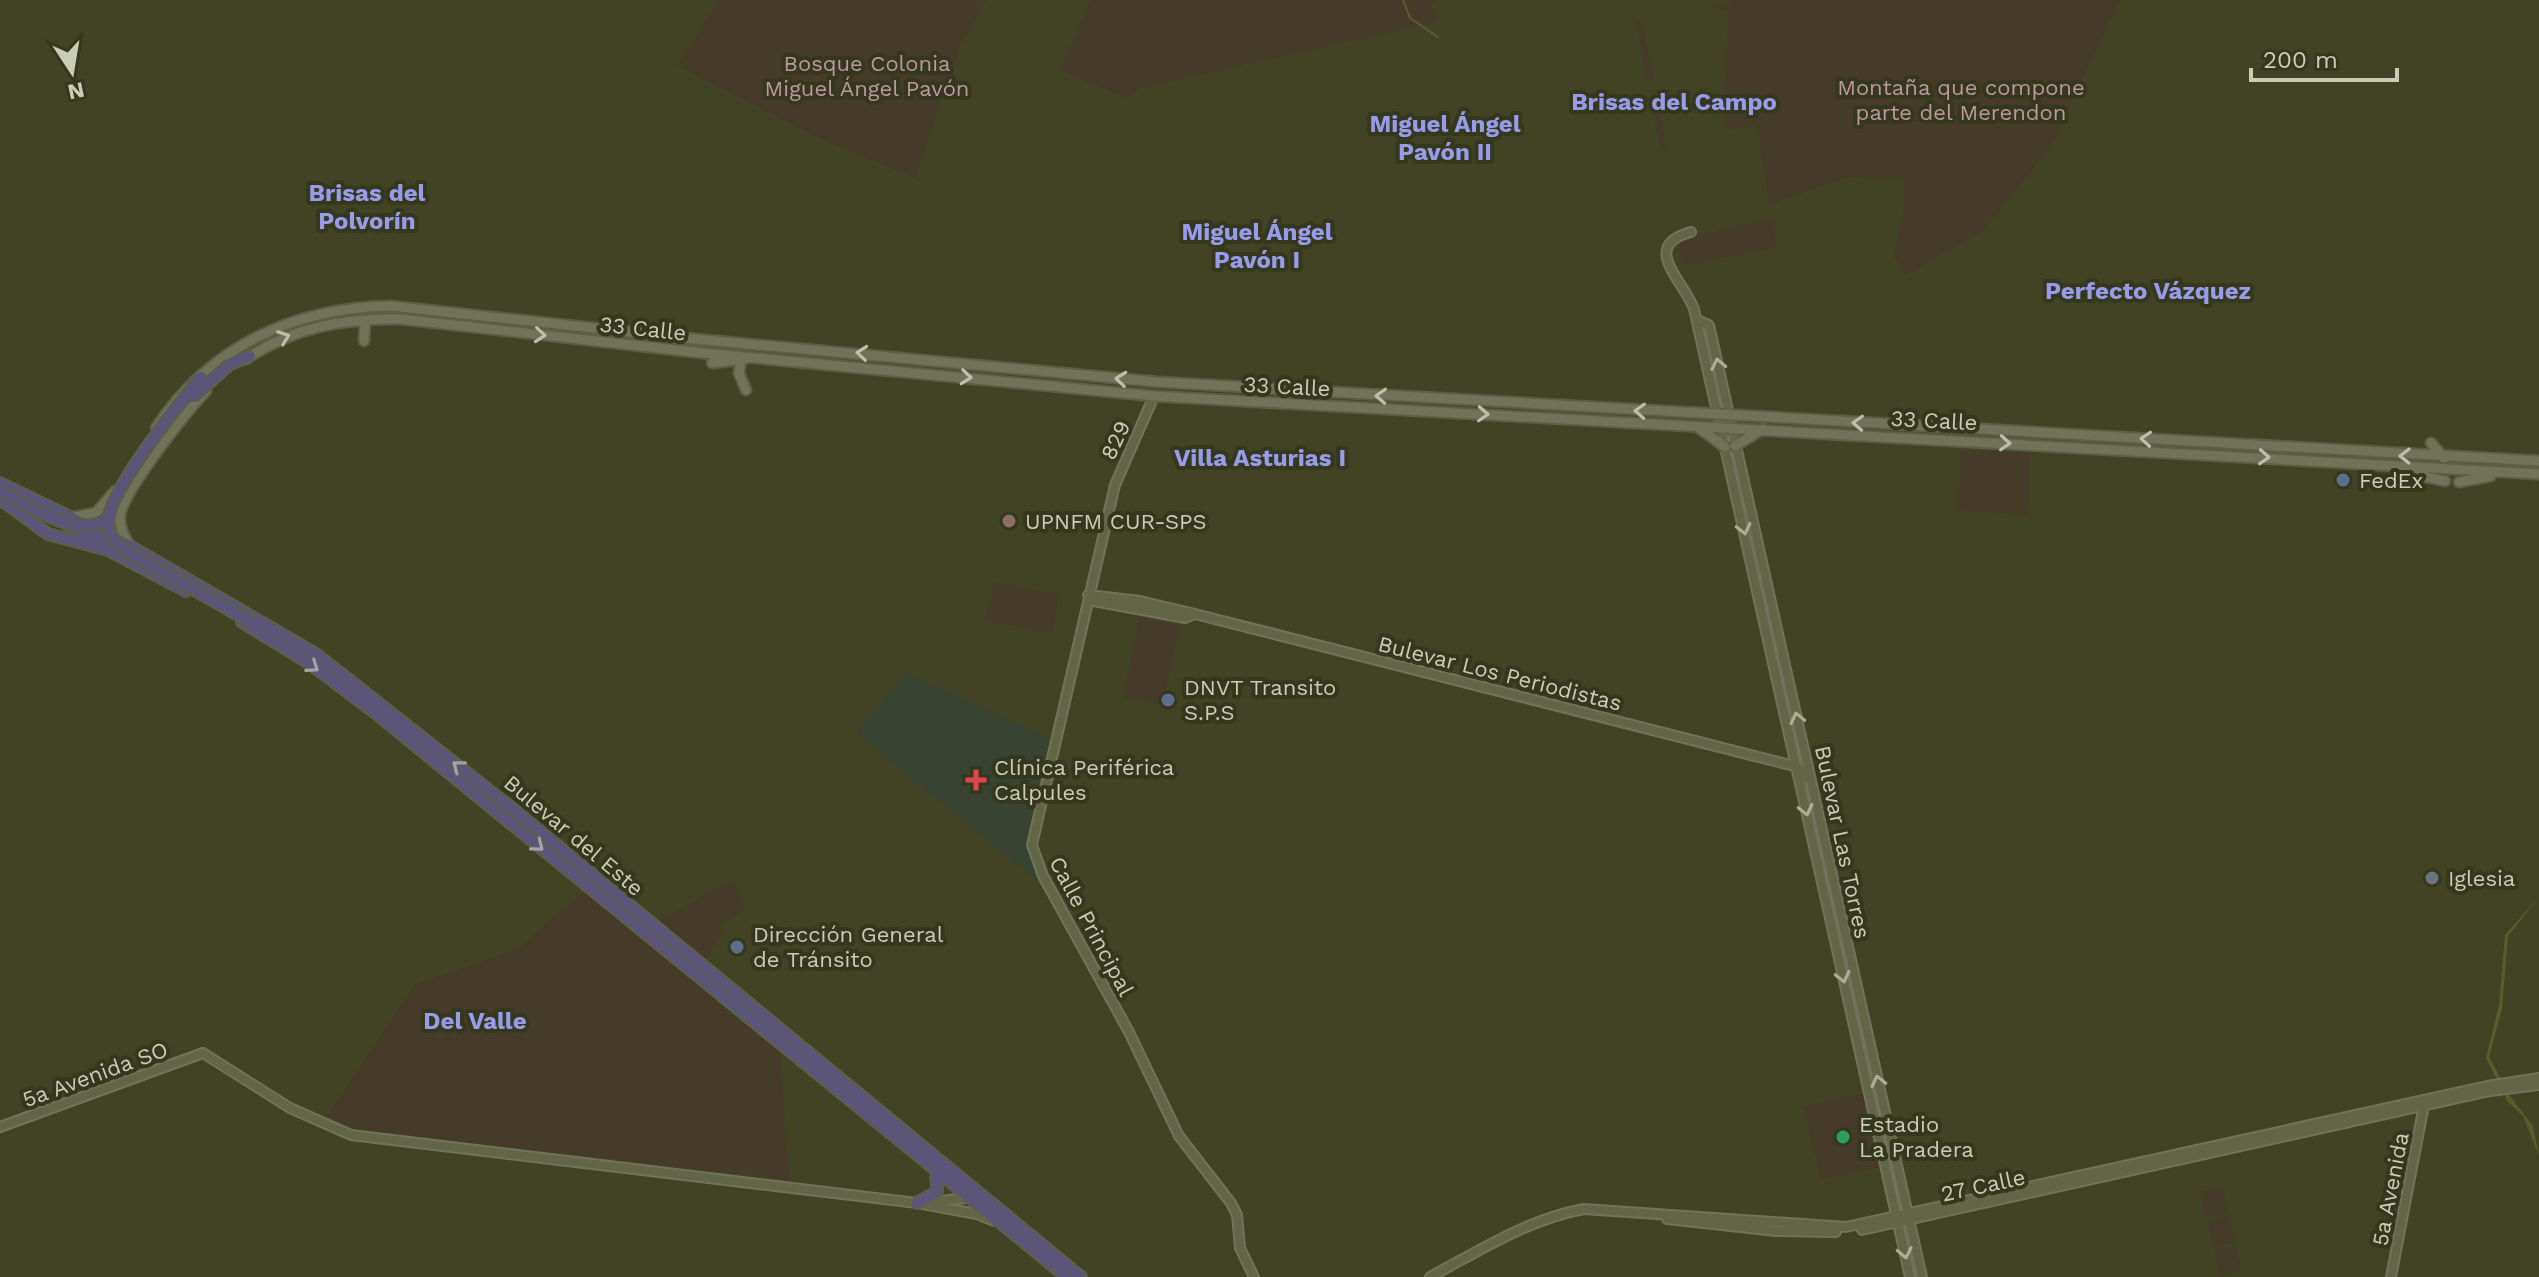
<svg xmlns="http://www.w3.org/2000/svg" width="2539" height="1277" font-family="'Work Sans',sans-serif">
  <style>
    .medical { fill: #384331 }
    .green { fill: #463a28 }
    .water { fill: #575d2b }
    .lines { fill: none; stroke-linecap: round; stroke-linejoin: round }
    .stream { stroke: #575d2b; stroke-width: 2 }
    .secondary-casing { stroke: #70735a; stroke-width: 12 }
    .primary-casing { stroke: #5c5f45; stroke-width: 13 }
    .highway-casing { stroke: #5d6046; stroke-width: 14 }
    .secondary { stroke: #626646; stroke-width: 8 }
    .primary { stroke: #707357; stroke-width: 9 }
    .highway { stroke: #5a5579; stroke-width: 10 }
    .highway-bridge-casing { stroke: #5d6046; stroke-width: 14; stroke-linecap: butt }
    .highway-bridge { stroke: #5a5579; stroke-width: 10 }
    .oneway { stroke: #bcc0a8 }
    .oneway2 { stroke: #abae94 }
    .oneway3 { stroke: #a3a3a1 }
    .service-dot { fill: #5c6f8a; stroke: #35381d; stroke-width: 3 }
    .education-dot { fill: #8d6e63; stroke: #35381d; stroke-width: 3 }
    .health-dot { fill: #e0444e; stroke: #35381d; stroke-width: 3 }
    .worship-dot { fill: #6b7280; stroke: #35381d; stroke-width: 3 }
    .leisure-dot { fill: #2e9e5b; stroke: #35381d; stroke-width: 3 }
    .labels { text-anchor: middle; stroke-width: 8; stroke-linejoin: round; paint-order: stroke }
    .park-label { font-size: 22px; fill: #bc97a0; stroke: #35381d }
    .street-label { font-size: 22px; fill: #cacdb6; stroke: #35381d }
    .poi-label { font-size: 22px; fill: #cacdb6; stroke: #35381d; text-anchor: start }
    .neighbourhood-label { font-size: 24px; font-weight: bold; fill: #979bea; stroke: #35381d }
  </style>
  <rect width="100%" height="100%" fill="#414324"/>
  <path class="medical" d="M906 673 1049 738 1027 837 1028 851 1045 888 857 733Z"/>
  <path class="green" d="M719 0H986L959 47 915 178 820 138 678 66Z
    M1091 0H1436L1430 5 1439 21 1138 88 1133 95 1125 97 1060 70Z
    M1730 0H2119L2051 146 1984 230 1906 275 1894 256 1904 211 1903 179 1848 177 1769 204 1757 125 1728 129 1723 113 1729 12 1708 4 1728 6Z
    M1637 19 1641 22 1654 77 1651 80 1646 78Z
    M1653 95 1658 97 1667 152 1661 149 1651 100Z
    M1773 218 1776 247 1683 265 1678 241Z
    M1961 451 2029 453 2028 515 1957 509Z
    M994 582 1059 595 1052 633 986 620Z
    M1140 616 1180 626 1162 703 1123 698Z
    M733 880 745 909 720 925 723 930 702 964 655 923Z
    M583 892 780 1053 789 1180 355 1129 328 1116 415 985 518 949Z
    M1865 1093 1881 1167 1821 1179 1804 1107Z
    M2222 1187 2228 1212 2206 1217 2200 1192Z
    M2229 1216 2235 1242 2214 1247 2208 1222Z
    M2235 1246 2241 1271 2220 1276 2214 1251Z"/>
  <path class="water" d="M2539 897 2508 936 2502 1009 2489 1057 2512 1099 2533 1126 2539 1156 2523 1116 2508 1102 2486 1058 2499 1005 2505 935Z"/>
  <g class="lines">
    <path class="stream" d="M1403 0 1410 18 1438 37"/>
    <defs>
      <path id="secondary" d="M1691 232C1639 246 1684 281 1694 309L1910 1277
        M1697 320 1709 325 1922 1277
        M1154 396 1115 485 1032 845 1043 876 1129 1032 1179 1136 1231 1203 1237 1215 1240 1248 1254 1277
        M1088 595 1140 601 1195 614 1798 767 1808 779
        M1088 595 1094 601 1185 618 1195 614
        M0 1127 203 1053 290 1108 351 1135 917 1203 977 1214 994 1221
        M932 1202 974 1197
        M1667 1219 1776 1231 1836 1232
        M1862 1230 2490 1091 2539 1085
        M1430 1277C1479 1251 1528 1219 1584 1209L1846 1227 2487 1086 2539 1078
        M2391 1277 2424 1105"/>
      <path id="primary" d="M359 320 365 322 364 341
        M246 359C294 327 344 318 401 319L703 353 1154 396 2539 474
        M741 360 739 373 746 390
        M712 363 745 359
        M156 428C210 346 294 308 390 306L695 339 1158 382 2539 461
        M1699 428 1725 447
        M2431 443 2444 458
        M1735 446 1763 429
        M2403 472 2445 481
        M2459 482 2491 476
        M74 517 96 513 115 491
        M130 546C124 537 119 527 120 516 123 491 187 411 206 391"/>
      <path id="highway" d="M230 364 250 356
        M0 483 130 546 316 654 514 810 1081 1277
        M0 499 48 534 108 550 186 591
        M63 522 105 545
        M242 622 309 663 378 715 1067 1277
        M917 1203 937 1192 936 1170"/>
    </defs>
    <use href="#secondary" class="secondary-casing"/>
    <use href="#primary" class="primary-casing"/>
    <use href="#highway" class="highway-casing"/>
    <use href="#secondary" class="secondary"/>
    <use href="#primary" class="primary"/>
    <use href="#highway" class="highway"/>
    <defs>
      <path id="highway-bridge" d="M201 377C179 404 111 489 108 520 107 534 116 544 126 551L252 623
        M193 397 230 364
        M0 491C31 506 79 543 111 516"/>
    </defs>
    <use href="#highway-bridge" class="highway-bridge-casing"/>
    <use href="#highway-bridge" class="highway-bridge"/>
  </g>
  <defs><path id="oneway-chevron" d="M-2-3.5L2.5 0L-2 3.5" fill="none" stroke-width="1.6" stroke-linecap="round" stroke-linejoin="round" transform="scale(2)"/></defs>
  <g class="oneway">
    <use href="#oneway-chevron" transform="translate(540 335) rotate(5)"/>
    <use href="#oneway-chevron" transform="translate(284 337) rotate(-21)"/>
    <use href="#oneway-chevron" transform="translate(862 353) rotate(-175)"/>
    <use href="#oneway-chevron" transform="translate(966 377) rotate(6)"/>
    <use href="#oneway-chevron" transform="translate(1121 379) rotate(-174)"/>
    <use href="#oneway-chevron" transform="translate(1381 396) rotate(-177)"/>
    <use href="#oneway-chevron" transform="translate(1640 411) rotate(-177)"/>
    <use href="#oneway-chevron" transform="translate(1483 414) rotate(3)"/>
    <use href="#oneway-chevron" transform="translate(1858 423) rotate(-177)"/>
    <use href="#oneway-chevron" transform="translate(2146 439) rotate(-176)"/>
    <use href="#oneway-chevron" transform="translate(2005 443) rotate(3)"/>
    <use href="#oneway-chevron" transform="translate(2405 456) rotate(-179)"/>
    <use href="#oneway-chevron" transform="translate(2264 457) rotate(3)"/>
  </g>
  <g class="oneway2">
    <use href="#oneway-chevron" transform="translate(1718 364) rotate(-102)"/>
    <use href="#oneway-chevron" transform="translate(1744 529) rotate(77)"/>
    <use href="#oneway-chevron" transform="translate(1797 718) rotate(-103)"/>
    <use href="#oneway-chevron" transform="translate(1806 810) rotate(77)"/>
    <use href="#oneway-chevron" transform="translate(1843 977) rotate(77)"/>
    <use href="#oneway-chevron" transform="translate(1878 1081) rotate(-103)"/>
    <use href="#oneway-chevron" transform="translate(1905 1253) rotate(78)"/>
  </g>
  <g class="oneway3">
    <use href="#oneway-chevron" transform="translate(313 667) rotate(35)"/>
    <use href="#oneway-chevron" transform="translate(458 766) rotate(-142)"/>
    <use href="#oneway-chevron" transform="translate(538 846) rotate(39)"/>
  </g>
  <g class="service-dot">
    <circle cx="2343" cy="480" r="8"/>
    <circle cx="1168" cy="700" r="8"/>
    <circle cx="737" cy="947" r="8"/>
  </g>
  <circle class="education-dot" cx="1009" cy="521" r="8"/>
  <path class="health-dot" d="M972 768h8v8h8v8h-8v8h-8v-8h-8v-8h8z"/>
  <circle class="worship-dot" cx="2432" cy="878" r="8"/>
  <circle class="leisure-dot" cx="1843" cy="1137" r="8"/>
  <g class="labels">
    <g class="park-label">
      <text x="867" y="71">Bosque Colonia<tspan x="867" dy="25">Miguel Ángel Pavón</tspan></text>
      <text x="1961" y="95">Montaña que compone<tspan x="1961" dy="25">parte del Merendon</tspan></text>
    </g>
    <g class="street-label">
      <text transform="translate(643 328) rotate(6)" y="8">33 Calle</text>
      <text transform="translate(1287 386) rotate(3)" y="8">33 Calle</text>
      <text transform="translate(1934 420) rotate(3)" y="8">33 Calle</text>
      <text transform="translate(1115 440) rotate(-65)" y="8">829</text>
      <text transform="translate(1500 673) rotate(14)" y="8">Bulevar Los Periodistas</text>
      <text transform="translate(574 835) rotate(40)" y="8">Bulevar del Este</text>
      <text transform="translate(1843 842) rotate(78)" y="8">Bulevar Las Torres</text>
      <text transform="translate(1092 926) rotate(62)" y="8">Calle Principal</text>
      <text transform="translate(95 1074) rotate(-20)" y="8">5a Avenida SO</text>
      <text transform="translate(1983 1185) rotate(-12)" y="8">27 Calle</text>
      <text transform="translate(2390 1189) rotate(-79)" y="8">5a Avenida</text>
    </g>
    <g class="poi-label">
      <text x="2359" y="488">FedEx</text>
      <text x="1025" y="529">UPNFM CUR-SPS</text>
      <text x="1184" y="695">DNVT Transito<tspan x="1184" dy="25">S.P.S</tspan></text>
      <text x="994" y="775">Clínica Periférica<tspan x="994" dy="25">Calpules</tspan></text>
      <text x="2448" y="886">Iglesia</text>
      <text x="753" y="942">Dirección General<tspan x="753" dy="25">de Tránsito</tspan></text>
      <text x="1859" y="1132">Estadio<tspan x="1859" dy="25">La Pradera</tspan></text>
    </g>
    <g class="neighbourhood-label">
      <text x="1674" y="110">Brisas del Campo</text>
      <text x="1445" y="132">Miguel Ángel<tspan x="1445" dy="28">Pavón II</tspan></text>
      <text x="367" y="201">Brisas del<tspan x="367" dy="28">Polvorín</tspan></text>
      <text x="1257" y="240">Miguel Ángel<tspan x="1257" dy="28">Pavón I</tspan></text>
      <text x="2148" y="299">Perfecto Vázquez</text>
      <text x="1260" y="466">Villa Asturias I</text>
      <text x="475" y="1029">Del Valle</text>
    </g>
  </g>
  <g transform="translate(72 72) rotate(168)" stroke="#35381d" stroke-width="6" paint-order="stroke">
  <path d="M0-6L14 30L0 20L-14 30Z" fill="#cacdb6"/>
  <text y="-12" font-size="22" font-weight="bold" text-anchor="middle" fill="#cacdb6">N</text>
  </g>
  <path d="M2251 68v12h146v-12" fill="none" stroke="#cacdb6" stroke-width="4"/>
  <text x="2263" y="68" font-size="24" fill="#cacdb6" stroke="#35381d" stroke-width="6" paint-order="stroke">200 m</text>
</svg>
